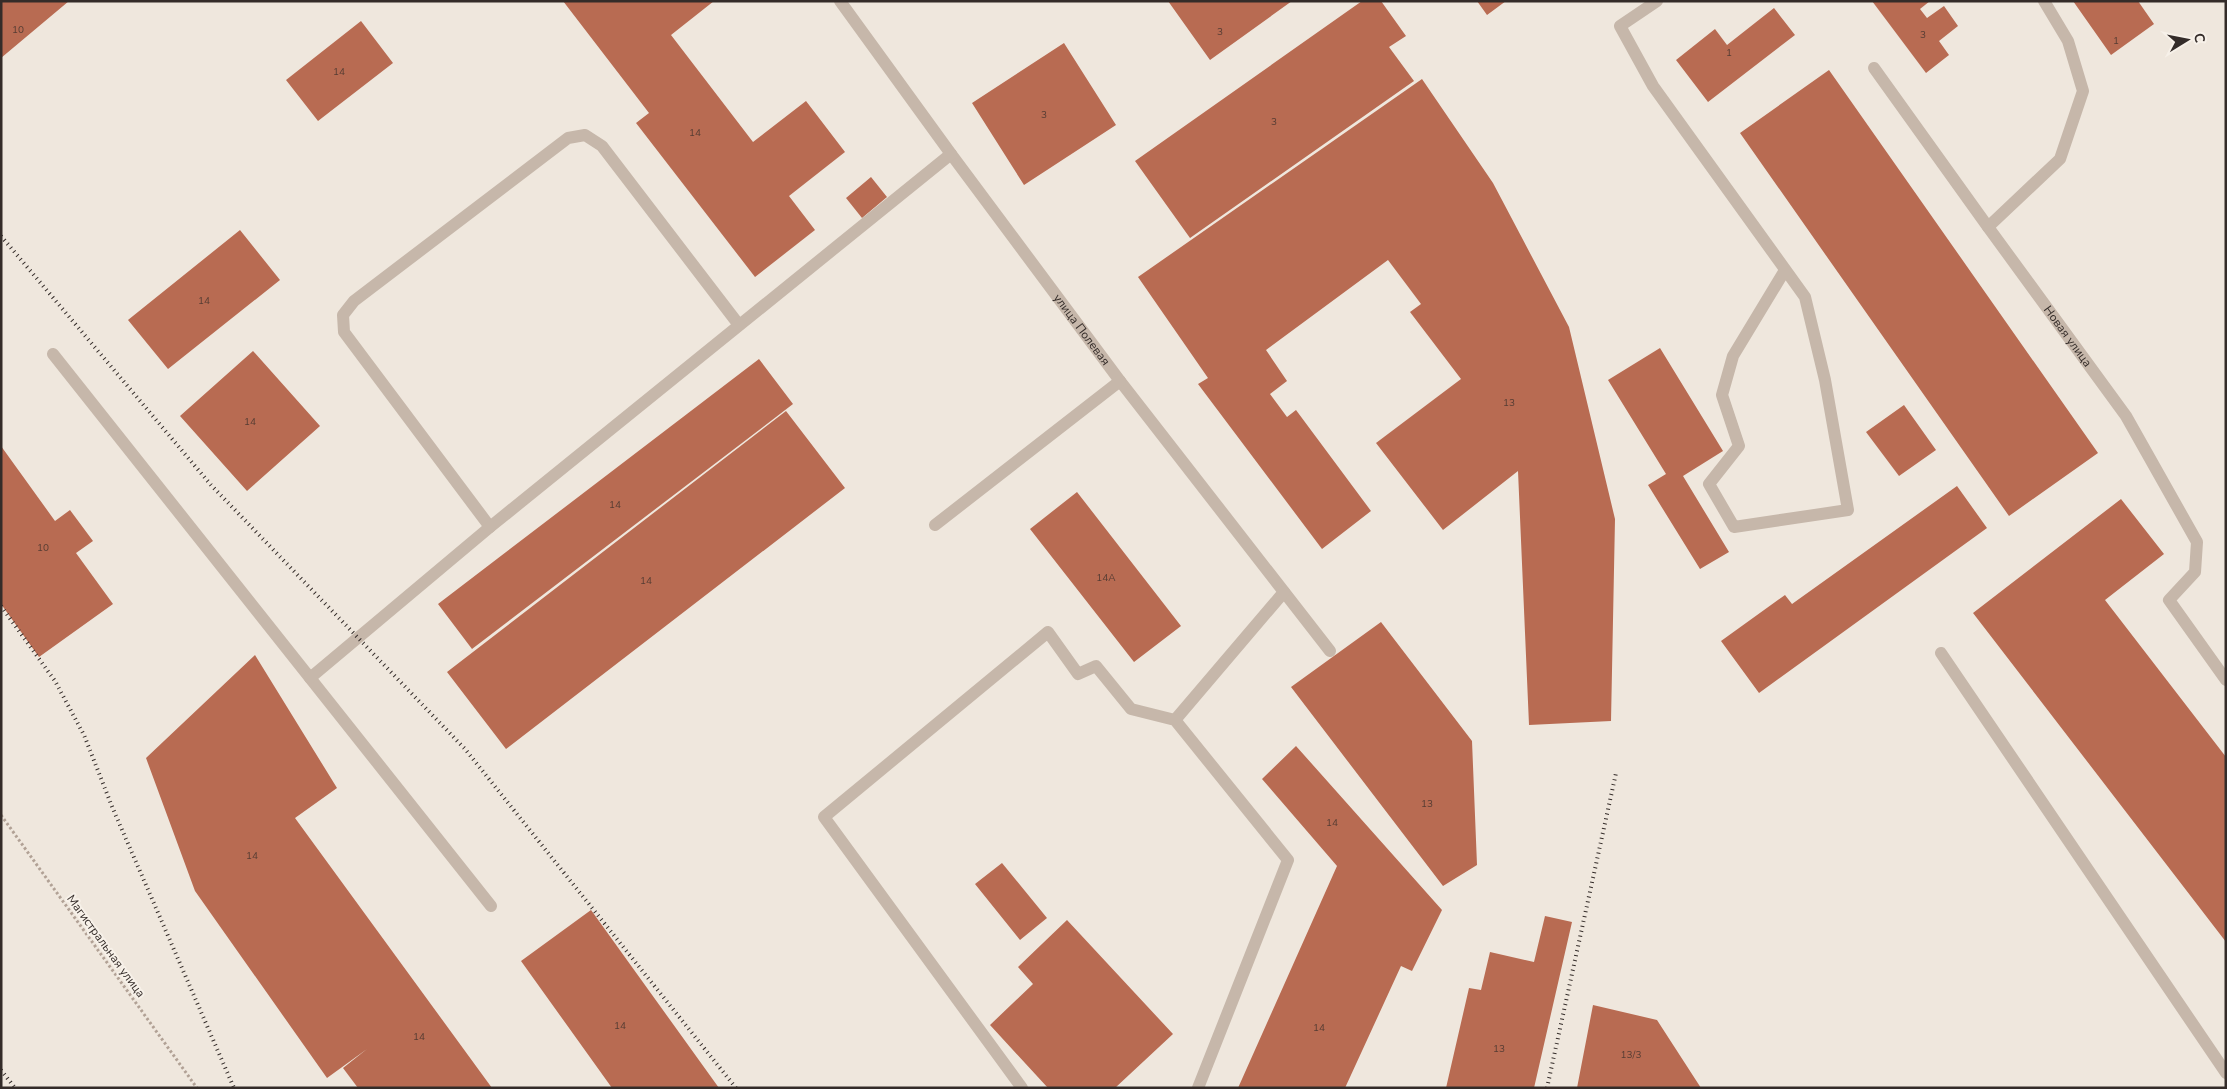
<svg xmlns="http://www.w3.org/2000/svg" width="2227" height="1089" font-family="'Nunito Sans',sans-serif">
  <style>
    .building { fill: #b86b52 }
    .lines { fill: none; stroke-linecap: round; stroke-linejoin: round }
    .path { stroke: #b1a195; stroke-width: 3; stroke-dasharray: 2.5 2.5; stroke-linecap: butt }
    .minor { stroke: #c6b7aa; stroke-width: 12 }
    .rail { stroke: #342c29; stroke-width: 4; stroke-dasharray: 1 4; stroke-linecap: butt }
    .labels { text-anchor: middle; stroke-width: 4; stroke-linejoin: round; paint-order: stroke }
    .number-label { font-size: 10px; fill: #553c33 }
    .street-label { font-size: 12px; fill: #342c29; stroke: #f7f1e9 }
  </style>
  <rect width="100%" height="100%" fill="#efe7dd"/>
  <path class="building" d="M1 1H69L1 58Z
    M563 1H714L671 35 753 142 806 101 845 152 789 196 815 230 755 277 636 123 649 113Z
    M1168 1H1292L1210 60Z
    M1362 1H1381L1406 36 1389 47 1414 81 1190 238 1135 161Z
    M1477 1H1506L1487 15Z
    M1872 1H1930L1920 9 1927 18 1944 6 1958 26 1939 41 1949 55 1926 73Z
    M2073 1H2138L2154 24 2111 55Z
    M1774 8 1795 35 1708 102 1676 60 1715 29 1727 45Z
    M361 21 393 63 318 121 286 80Z
    M1064 43 1116 125 1024 185 972 103Z
    M1829 70 2098 453 2009 516 1740 133Z
    M1422 79 1493 183 1569 327 1615 519 1611 721 1529 725 1518 471 1443 530 1376 443 1461 379 1410 312 1421 304 1388 260 1266 350 1287 381 1270 394 1287 417 1296 410 1371 511 1322 549 1198 384 1208 378 1138 277Z
    M871 177 887 197 862 218 846 198Z
    M240 230 280 280 168 369 128 320Z
    M1660 348 1723 451 1683 476 1729 552 1700 569 1648 485 1666 474 1608 380Z
    M253 351 320 426 247 491 180 416Z
    M759 359 793 404 472 649 438 604Z
    M1904 405 1936 450 1899 476 1866 432Z
    M786 411 845 488 506 749 447 672Z
    M1 446 55 521 70 510 93 541 76 553 113 604 39 657 1 604Z
    M1957 486 1987 528 1759 693 1721 641 1785 595 1792 604Z
    M1077 492 1181 626 1134 662 1030 529Z
    M2121 499 2164 554 2105 600 2226 757V942L1973 613Z
    M1381 622 1472 741 1477 865 1443 886 1291 687Z
    M255 655 337 788 295 818 492 1088H358L343 1068 367 1049 327 1078 195 891 146 758Z
    M1296 746 1442 910 1412 971 1401 966 1345 1088H1238L1337 866 1262 779Z
    M1002 863 1047 918 1020 940 975 884Z
    M591 910 719 1088H612L521 961Z
    M1545 916 1572 922 1534 1088H1446L1469 988 1481 990 1490 952 1534 962Z
    M1067 920 1173 1034 1115 1088H1048L990 1025 1033 984 1018 967Z
    M1593 1005 1657 1020 1701 1088H1577Z"/>
  <g class="lines">
    <path class="path" d="M1 815 197 1088"/>
    <g class="minor">
      <path id="s1" d="M840 1 951 154 1120 381 1330 651"/>
      <path d="M1657 1 1620 26 1653 86 1805 297 1825 380 1848 510 1734 527 1709 484 1739 446 1722 395 1733 356 1785 270"/>
      <path id="s2" d="M2044 1 2068 41 2083 91 2060 159 1988 227 2126 416 2197 542 2195 572 2169 600 2226 680"/>
      <path d="M1874 68 1988 227"/>
      <path d="M53 354 491 906"/>
      <path d="M935 525 1120 381"/>
      <path d="M490 527 344 332 343 315 354 301 568 138 585 135 602 146 739 325"/>
      <path d="M1941 653 2226 1073"/>
      <path d="M310 678 490 527 951 154"/>
      <path d="M1175 720 1284 592"/>
      <path d="M1022 1088 824 817 1048 632 1078 674 1096 666 1131 709 1175 720 1288 860 1198 1088"/>
    </g>
    <path class="rail" d="M1 236 211 485 465 749 736 1088
      M1 606 55 681 84 735 113 809 234 1088
      M1 1070 15 1088
      M1547 1088 1616 773"/>
  </g>
  <g class="labels">
    <g class="number-label">
      <text x="18" y="33">10</text>
      <text x="1220" y="35">3</text>
      <text x="1923" y="38">3</text>
      <text x="2116" y="44">1</text>
      <text x="1729" y="56">1</text>
      <text x="339" y="75">14</text>
      <text x="1044" y="118">3</text>
      <text x="1274" y="125">3</text>
      <text x="695" y="136">14</text>
      <text x="204" y="304">14</text>
      <text x="1509" y="406">13</text>
      <text x="250" y="425">14</text>
      <text x="615" y="508">14</text>
      <text x="43" y="551">10</text>
      <text x="1106" y="581">14А</text>
      <text x="646" y="584">14</text>
      <text x="1427" y="807">13</text>
      <text x="1332" y="826">14</text>
      <text x="252" y="859">14</text>
      <text x="620" y="1029">14</text>
      <text x="1319" y="1031">14</text>
      <text x="419" y="1040">14</text>
      <text x="1499" y="1052">13</text>
      <text x="1631" y="1058">13/3</text>
    </g>
    <g class="street-label">
      <text dy="4" stroke="none"><textPath href="#s1" startOffset="408">улица Полевая</textPath></text>
      <text dy="4" stroke="none"><textPath href="#s2" startOffset="405">Новая улица</textPath></text>
      <text transform="translate(106 946) rotate(54)" y="4">Магистральная улица</text>
    </g>
  </g>
  <rect width="2227" height="1089" fill="none" stroke="#342c29" stroke-width="5"/>
  <g transform="translate(2187 40) rotate(80)" stroke="#f7f1e9" stroke-width="4" paint-order="stroke">
  <path d="M0-4L9 19L0 12L-9 19Z" fill="#342c29"/>
  <text y="-8" font-size="14" font-weight="bold" text-anchor="middle" fill="#342c29">С</text>
  </g>
</svg>
